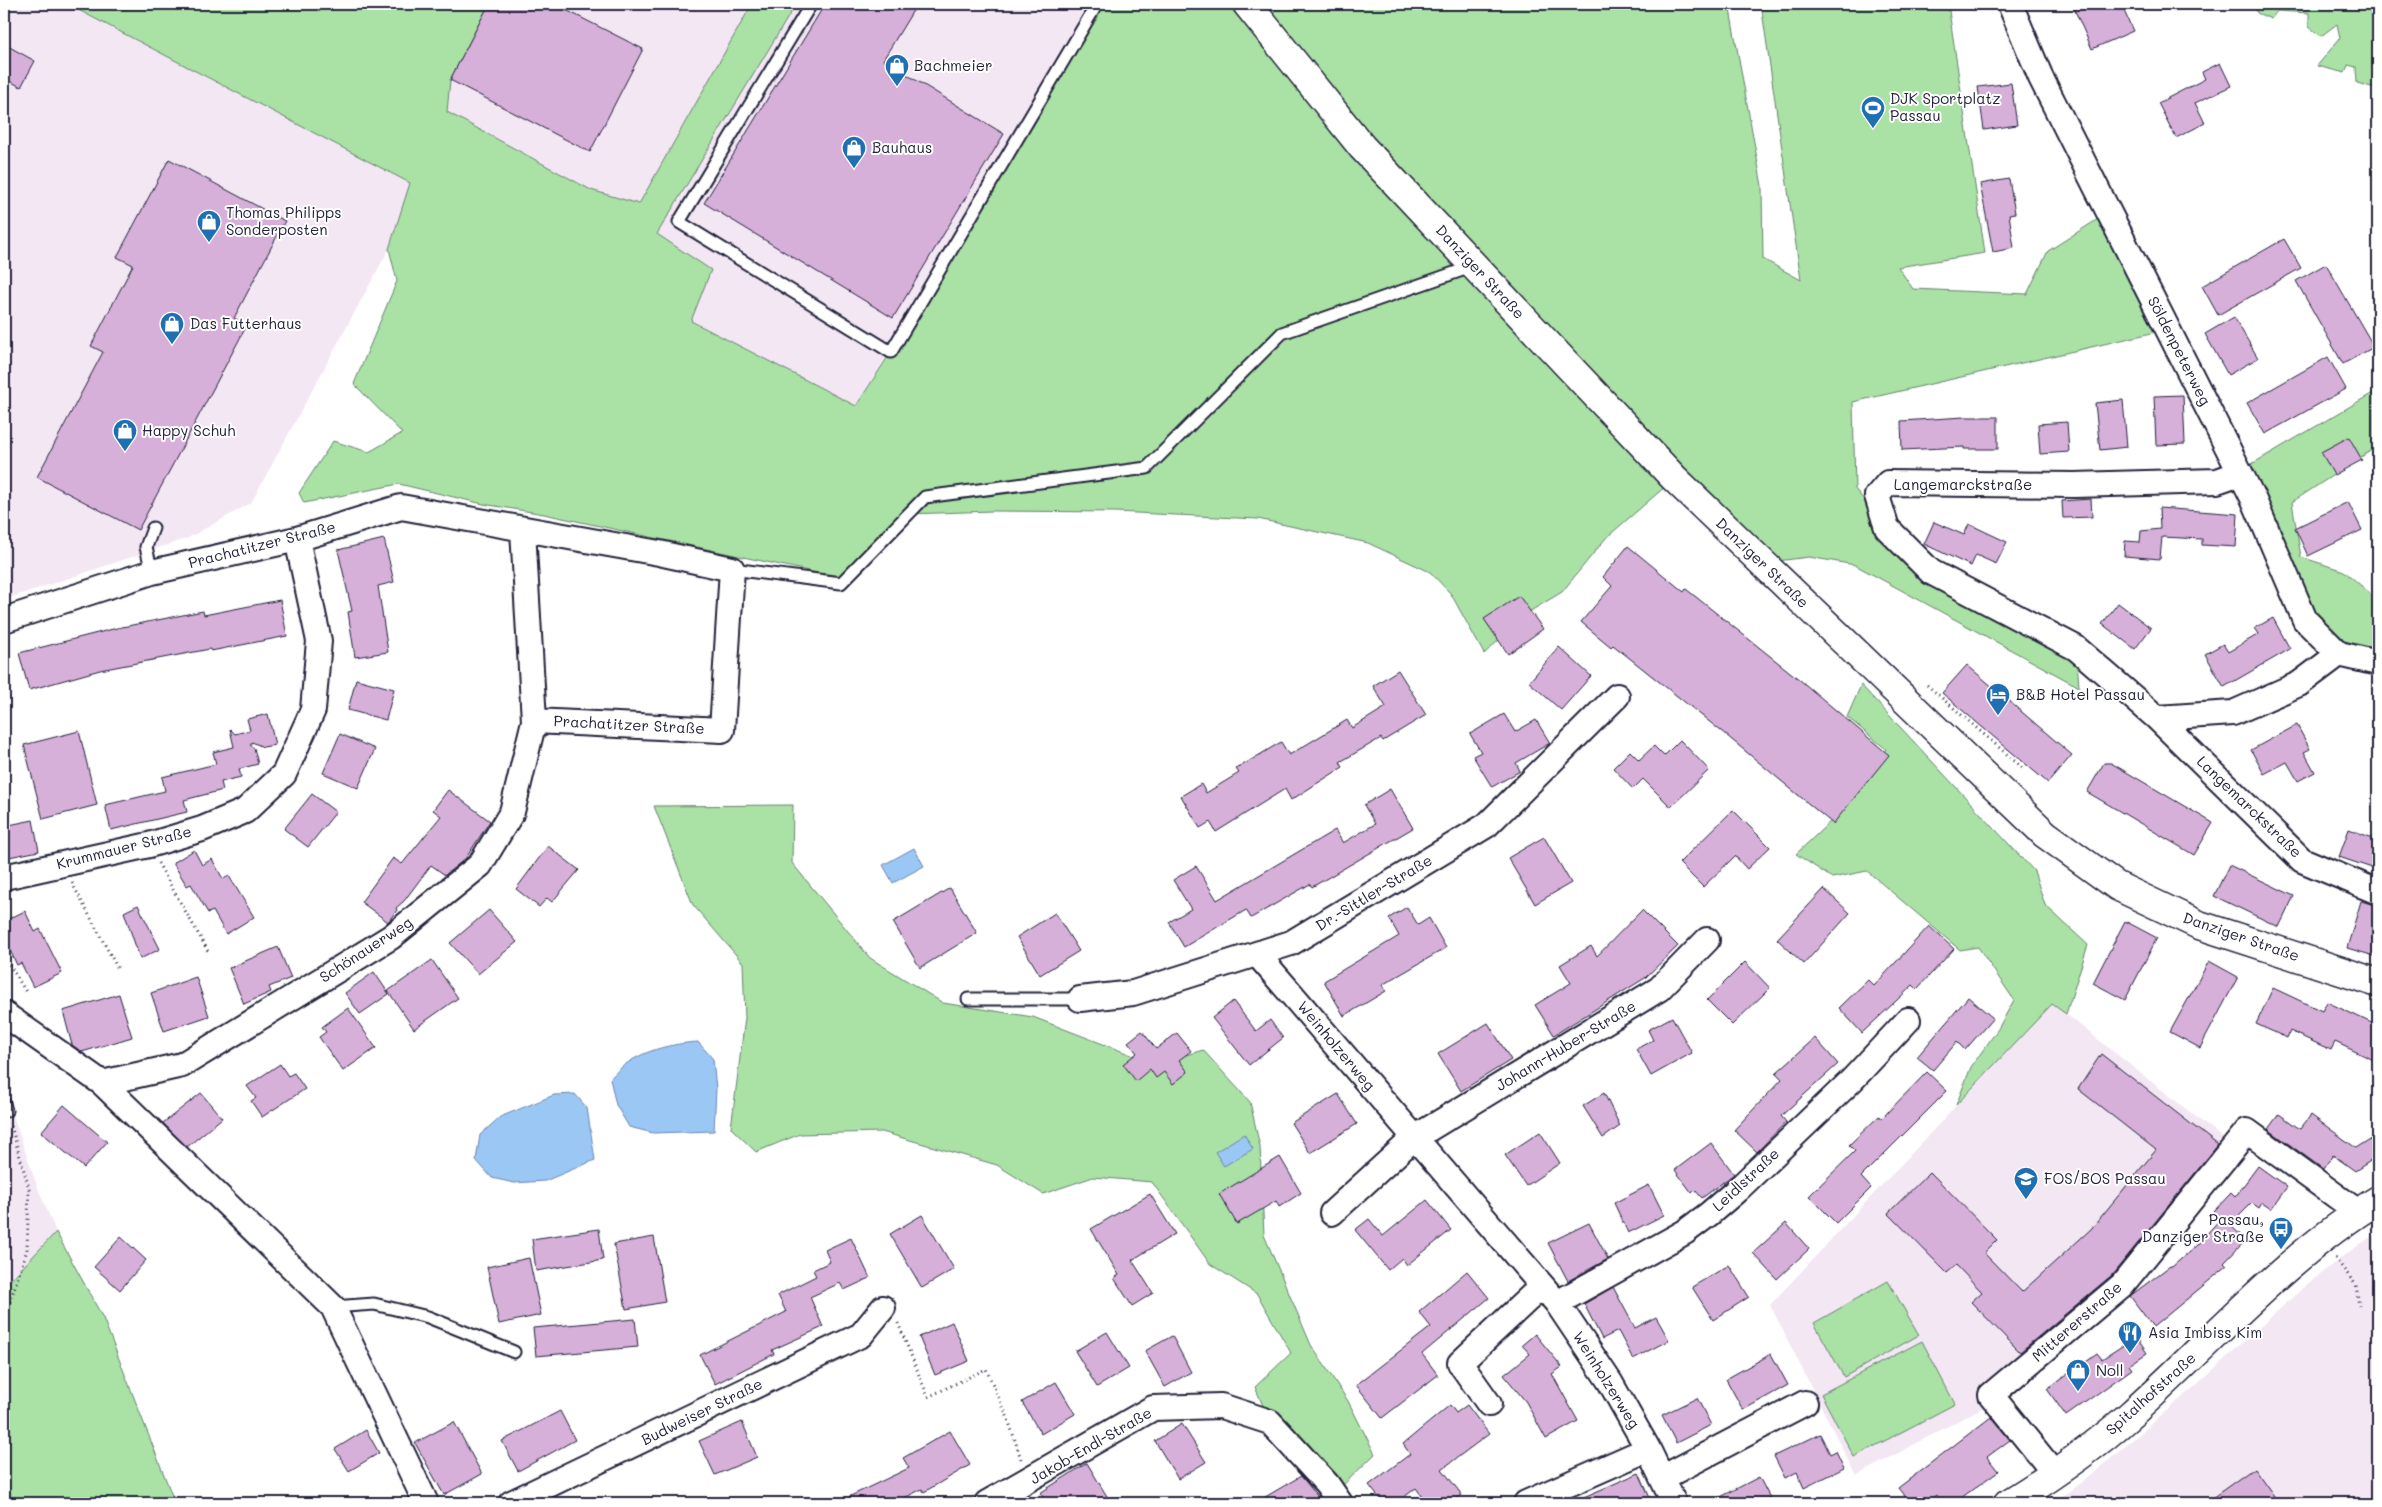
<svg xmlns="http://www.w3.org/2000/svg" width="2382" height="1507" font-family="Mali,sans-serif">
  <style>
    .built { fill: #f3e7f4 }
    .green { fill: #aae1a5; stroke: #668270 }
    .water { fill: #9bc7f5; stroke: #6b85ab }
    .building { fill: #d6b0d9; stroke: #22223b }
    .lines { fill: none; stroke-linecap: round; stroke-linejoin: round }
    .service-casing { stroke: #22223b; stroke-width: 15 }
    .minor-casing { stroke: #22223b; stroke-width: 28 }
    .tertiary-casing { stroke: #22223b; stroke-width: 31 }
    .path { stroke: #22223b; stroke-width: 3; stroke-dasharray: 1 4; stroke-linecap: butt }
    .service { stroke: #fff; stroke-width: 11 }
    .minor { stroke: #fff; stroke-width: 24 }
    .tertiary { stroke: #fff; stroke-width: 28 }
    .labels { text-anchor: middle; stroke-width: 4; stroke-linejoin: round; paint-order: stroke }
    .poi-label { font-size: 15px; fill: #22223b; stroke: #fff; text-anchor: start }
    .street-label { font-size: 15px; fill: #22223b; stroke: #fff }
  </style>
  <rect width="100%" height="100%" fill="#fff"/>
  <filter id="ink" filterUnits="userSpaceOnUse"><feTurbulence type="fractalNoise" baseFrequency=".02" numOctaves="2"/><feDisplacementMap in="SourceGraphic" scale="10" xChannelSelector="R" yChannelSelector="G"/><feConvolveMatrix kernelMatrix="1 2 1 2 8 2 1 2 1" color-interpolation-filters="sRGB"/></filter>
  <g filter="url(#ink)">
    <path class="built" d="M4 4H67L410 183 389 249 251 503 188 538 4 600Z
      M489 4H752L639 204 591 190 447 112 450 80Z
      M796 4H1091L1081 43 856 406 691 321 657 234Z
      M2052 1003 2229 1143 2139 1256 1987 1405 1856 1476 1770 1305Z
      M4 1089 37 1186 56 1232 4 1287Z
      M2378 1232V1503H2053L2094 1473 2193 1388 2305 1286 2346 1254Z"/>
    <path class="green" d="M67 4H489L450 80 447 112 591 190 639 204 752 4H796L657 234 711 270 691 321 856 406 891 352 1097 4H1230L1359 144 1267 4H1729L1762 186 1763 259 1801 280 1761 4H1948L1985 253 1898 267 1913 289 2027 294 2048 251 2109 212 2169 329 1853 402 1855 489 1887 528 1931 572 2076 648 2079 687 1855 565 1809 557 1761 563 1674 479 1606 538 1562 592 1529 612 1484 654 1451 594 1430 572 1368 543 1258 519 1115 512 992 511 910 514 850 580 544 514 483 504 399 484 304 503 299 493 333 441 369 452 402 433 354 384 397 281 389 249 410 183Z
      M2253 4H2368L2378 10V87L2375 88 2357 83 2356 67 2348 65 2345 73 2317 66 2340 38 2337 24 2321 36 2309 27V13L2277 11 2271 19 2257 13Z
      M2378 390V438L2372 450 2292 502 2301 557 2344 571 2378 600V649L2339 640 2309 608 2245 468Z
      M1861 685 2034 871 2045 905 2088 945 2066 1014 2052 1004 1956 1105 1971 1067 1998 1029 2014 1000 1978 947 1960 950 1867 871 1832 878 1796 854 1851 802 1886 749 1847 717Z
      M793 805 792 863 870 958 943 1003 1033 1017 1155 1064 1203 1050 1250 1102 1260 1147 1264 1235 1311 1345 1348 1401 1375 1454 1338 1490 1267 1415 1255 1387 1291 1353 1257 1294 1210 1264 1152 1182 1093 1177 1043 1194 997 1165 882 1132 800 1134 756 1152 731 1128 745 1018 743 963 693 905 654 806Z
      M56 1232 103 1318 175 1503H4V1287Z
      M1888 1281 1919 1335 1844 1377 1814 1323Z
      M1922 1341 1955 1404 1854 1457 1821 1394Z"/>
    <path class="water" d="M914 848 924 866 893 883 883 865Z
      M698 1042 713 1059 716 1089 714 1131 653 1133 629 1127 616 1105 610 1079C631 1053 666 1044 698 1042Z
      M575 1094 587 1108 595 1160 545 1181 514 1183 492 1178 476 1160 480 1135 500 1117 554 1095Z
      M1244 1134 1253 1149 1224 1166 1215 1152Z"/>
    <path class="building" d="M489 4H554L643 49 590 152 450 80Z
      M825 4H917L883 60 1004 134 893 318 704 203Z
      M2072 4H2121L2133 31 2092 49Z
      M4 44 35 61 21 87 4 78Z
      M2220 63 2231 86 2195 103 2205 123 2176 138 2158 103 2205 79 2202 72Z
      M2011 83 2017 125 1984 130 1978 87Z
      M169 159 285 221 234 318 247 325 138 530 37 477 103 352 91 346 133 265 117 257Z
      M2009 179 2015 213 2009 214 2014 248 1993 252 1980 184Z
      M2284 239 2301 268 2218 315 2202 286Z
      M2326 264 2374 347 2343 364 2296 281Z
      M2234 317 2258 358 2228 375 2205 334Z
      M2328 357 2346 389 2265 434 2247 403Z
      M2183 395 2185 444 2156 445 2154 396Z
      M2123 400 2127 447 2100 450 2095 403Z
      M1964 417H1998V449H1964V447L1902 450 1901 421Z
      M2067 422 2069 452 2040 454 2038 424Z
      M2349 437 2362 460 2334 475 2321 452Z
      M2091 499 2092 517 2063 518 2062 501Z
      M2348 502 2362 530 2308 556 2295 528Z
      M2159 508 2238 514 2236 547 2202 545V539L2162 537 2160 559 2124 556 2125 541 2140 542 2141 531 2160 529Z
      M1934 522 1964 535 1969 524 2007 542 1996 564 1976 555 1971 566 1924 544Z
      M384 539 394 582 378 586 388 652 355 657 348 612 352 611 338 550Z
      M1628 546 1684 592 1686 589 1800 680 1889 755 1833 824 1726 735 1613 645 1611 647 1581 622 1612 586 1603 577Z
      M1519 596 1543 629 1508 654 1484 619Z
      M280 600 287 636 211 651 210 649 100 670 29 690 19 653 117 628 203 611 204 615Z
      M2118 603 2151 628 2135 649 2102 624Z
      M2273 618 2290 649 2224 687 2205 654 2223 644 2228 652 2259 634 2255 628Z
      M1559 647 1591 676 1561 710 1529 682Z
      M1967 665 2072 755 2048 783 1942 693Z
      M1398 670 1426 715 1383 741 1381 738 1340 762 1343 767 1291 800 1285 789 1216 832 1210 822 1200 828 1181 796 1201 784 1206 793 1239 773 1236 769 1281 742 1289 755 1347 720 1352 728 1386 707 1373 686Z
      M356 679 394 689 386 720 348 710Z
      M268 714 275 745 263 747 252 742 250 745 254 748 258 764 239 769 241 777 221 782 223 790 184 800 187 812 111 830 105 805 165 791 162 777 216 764 213 752 234 747 230 729 235 734 250 730 247 719Z
      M1504 714 1515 732 1536 720 1550 743 1516 763 1520 771 1492 787 1473 756 1481 752 1470 734Z
      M2297 725 2310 749 2304 752 2315 772 2298 781 2287 762 2264 774 2251 750Z
      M79 731 97 805 43 819 24 745Z
      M340 734 375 749 358 788 323 773Z
      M1680 740 1709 770 1671 807 1643 779 1633 789 1613 768 1630 751 1639 760 1654 746 1664 756Z
      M2104 763H2111L2213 823 2194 855 2087 792Z
      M1390 789 1413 828 1312 887 1310 884 1251 918 1246 910 1184 947 1169 922 1191 909 1173 880 1196 866 1217 900 1335 830 1343 843 1375 824 1364 805Z
      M448 790 490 821 466 858 445 875 431 865 404 901 396 908 397 910 388 922 361 902 393 858 402 864 441 816 433 810Z
      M312 794 336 812 308 847 284 829Z
      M1733 810 1770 847 1747 869 1735 856 1703 887 1679 863Z
      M33 820 39 851 4 858V826Z
      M2349 829 2378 840V870L2339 857Z
      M1544 837 1571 883 1535 904 1508 858Z
      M548 846 579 870 552 902 547 898 539 907 516 889Z
      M194 850 202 865 212 859 223 879 229 876 254 917 226 934 213 911 208 913 191 884 187 886 173 863Z
      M2229 865 2294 896 2279 927 2214 896Z
      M950 888 977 933 920 968 893 922Z
      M1824 889 1850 913 1804 964 1777 939Z
      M2361 901 2378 906V957L2347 948Z
      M138 905 160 949 140 959 124 912Z
      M1407 907 1418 925 1429 918 1446 948 1382 985 1386 991 1344 1016 1324 981 1399 936 1389 918Z
      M489 910 517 942 478 974 450 943Z
      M1642 910 1678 946 1645 978 1554 1035 1535 1005 1571 983 1560 965 1591 946 1597 956Z
      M25 911 35 932 40 929 62 973 33 987 21 963 17 965 4 938V921Z
      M1055 913 1079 951 1040 975 1017 937Z
      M2125 921 2157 938 2125 1000 2093 983Z
      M1929 926 1954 949 1917 989 1913 985 1862 1033 1839 1008 1868 980 1874 986Z
      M278 947 291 978 269 987 271 992 244 1004 229 968Z
      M432 960 458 998 414 1029 388 991Z
      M2209 961 2238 977 2200 1048 2170 1032Z
      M1745 962 1770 988 1732 1025 1707 1000Z
      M374 972 389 994 360 1014 345 993Z
      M196 977 209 1016 164 1031 151 993Z
      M2273 988 2322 1011 2327 1002 2378 1026V1062L2335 1042 2331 1050 2290 1031 2287 1038 2256 1024Z
      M119 994 132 1037 82 1052 72 1045 63 1011Z
      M1968 997 1993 1018 1965 1050 1957 1042 1933 1070 1917 1057Z
      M1233 1001 1256 1031 1270 1020 1283 1038 1249 1065 1212 1018Z
      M348 1008 376 1048 343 1071 319 1037 326 1032 322 1027Z
      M1672 1017 1692 1053 1651 1076 1636 1049 1653 1040 1648 1030Z
      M1488 1023 1511 1060 1461 1091 1438 1054Z
      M1142 1031 1156 1049 1177 1033 1191 1051 1179 1060 1188 1072 1173 1084 1164 1072 1156 1078 1150 1069 1136 1081 1123 1064 1137 1053 1128 1042Z
      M1815 1038 1838 1064 1781 1116 1786 1122 1757 1152 1734 1130 1782 1079 1776 1073Z
      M2101 1054 2218 1145 2112 1275 2020 1352 1971 1302 1982 1292 1956 1265 1947 1273 1888 1213 1930 1172 1997 1240 1984 1253 2022 1292 2091 1229 2156 1150 2078 1089Z
      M280 1064 288 1076 294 1073 305 1089 262 1117 251 1101 256 1098 247 1086Z
      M1927 1072 1947 1091 1861 1177 1871 1188 1836 1223 1809 1196 1855 1151 1849 1145 1879 1116 1881 1119Z
      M201 1093 222 1118 187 1147 163 1123Z
      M1604 1093 1620 1126 1603 1138 1583 1106Z
      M1338 1094 1357 1124 1310 1153 1291 1123Z
      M64 1105 107 1142 84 1168 41 1132Z
      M2279 1114 2300 1129 2311 1115 2356 1148 2378 1134V1156L2355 1171 2333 1155 2323 1169 2268 1129Z
      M1540 1132 1560 1163 1526 1186 1505 1155Z
      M1711 1143 1734 1174 1702 1198 1695 1190 1692 1193 1675 1170Z
      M1280 1157 1301 1193 1279 1207 1276 1201 1237 1224 1219 1194Z
      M2258 1166 2287 1187 2271 1209 2262 1203 2259 1208 2252 1203 2230 1225 2246 1240 2224 1263 2227 1266 2153 1327 2130 1296 2170 1266 2172 1267 2197 1245 2221 1218 2214 1211 2231 1193 2235 1197Z
      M1649 1185 1664 1215 1628 1233 1614 1203Z
      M1150 1194 1175 1234 1132 1260 1153 1293 1132 1306 1114 1278 1119 1275 1091 1229Z
      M1427 1200 1451 1230 1407 1265 1402 1258 1388 1270 1355 1230 1369 1219 1383 1236Z
      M922 1215 954 1269 922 1288 890 1234Z
      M1589 1223 1608 1259 1568 1281 1548 1243Z
      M1786 1223 1809 1249 1777 1279 1753 1253Z
      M599 1229 603 1260 536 1271 532 1239Z
      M121 1237 146 1260 120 1290 94 1267Z
      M654 1237 665 1302 626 1309 614 1244Z
      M851 1238 870 1278 844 1290 840 1283 810 1297 823 1327 772 1350 774 1354 715 1384 700 1355 786 1312 778 1295 816 1276 813 1270 830 1262 825 1250Z
      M529 1258 541 1315 499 1324 487 1267Z
      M1729 1265 1749 1297 1713 1320 1692 1287Z
      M1467 1271 1489 1298 1422 1354 1438 1375 1382 1418 1356 1385 1431 1327 1419 1312Z
      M1613 1287 1635 1328 1656 1317 1669 1340 1633 1359 1618 1331 1602 1339 1584 1304Z
      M635 1319 638 1347 536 1356 533 1328Z
      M952 1322 969 1361 935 1375 919 1337Z
      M1107 1332 1129 1368 1097 1387 1075 1351Z
      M1535 1334 1562 1367 1552 1374 1578 1421 1546 1439 1526 1402 1504 1375 1530 1354 1522 1345Z
      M1172 1336 1191 1372 1165 1387 1145 1351Z
      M2136 1337 2147 1353 2129 1365 2132 1369 2066 1416 2047 1389 2097 1353 2102 1359Z
      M1771 1354 1788 1385 1743 1410 1726 1379Z
      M1056 1382 1075 1414 1041 1434 1022 1402Z
      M1697 1398 1711 1425 1676 1443 1662 1415Z
      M1450 1405 1456 1413 1467 1405 1489 1434 1442 1469 1462 1495 1451 1503H1427L1416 1488 1396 1503H1383L1369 1485 1410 1454 1403 1444Z
      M560 1411 575 1440 518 1471 502 1441Z
      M1991 1417 2010 1440 1987 1457 1998 1471 1954 1503H1942L1936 1495 1926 1503H1910L1898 1488Z
      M454 1422 482 1474 444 1495 415 1443Z
      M742 1422 757 1457 715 1475 699 1441Z
      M1182 1424 1206 1462 1178 1479 1155 1441Z
      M366 1430 379 1453 349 1471 335 1449Z
      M950 1431 970 1465 924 1492 922 1489 894 1503H836L909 1468 903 1458Z
      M1820 1434 1830 1454 1836 1451 1844 1468 1804 1488 1797 1472 1785 1478 1774 1456Z
      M1087 1463 1108 1498 1100 1503H1047L1040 1493Z
      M2254 1468 2279 1503H2205Z
      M1639 1473 1650 1498 1638 1503H1570Z
      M1301 1476 1323 1503H1255Z
      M1759 1477 1770 1498 1760 1503H1709Z"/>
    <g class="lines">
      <defs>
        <path id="service" d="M811 4 679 222 891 352 1097 4
          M732 569 841 583 925 497 1147 468 1282 333 1474 266
          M152 572 146 547 153 528
          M968 999H1080
          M4 1103 6 1111
          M333 1307 374 1304 428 1317 514 1352"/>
        <path id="minor" d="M2010 4 2041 78 2253 498 2305 620 2339 654 2378 663
          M2240 473 2217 481 2074 485 1888 483 1877 496 1887 528 1931 572 2076 648 2157 718 2302 860 2378 892
          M4 620 152 572 297 539 401 507 659 553 732 569 722 730 534 721 523 530
          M2157 718 2233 713 2299 684 2339 654
          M4 877 149 845 202 829 245 811 284 774 313 710 319 641 297 539
          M1257 954 1557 1303 1610 1382 1648 1449 1674 1503
          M1080 999 1133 993 1291 943 1487 825 1617 696
          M4 1014 102 1083 333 1307 426 1503
          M102 1083 182 1065 391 937 480 865 512 812 534 721
          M1332 1213 1414 1138 1659 989 1707 940
          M1557 1303 1685 1232 1709 1214 1737 1190 1852 1080 1908 1020
          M1489 1404 1460 1363 1541 1287
          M2055 1474 1991 1395 2122 1285 2247 1131 2358 1212
          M1662 1478 1805 1403
          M511 1503 861 1335 883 1308
          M987 1503 1153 1408 1221 1406 1270 1422 1327 1484 1340 1503
          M1526 1503 1648 1449"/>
        <path id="tertiary" d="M1247 4 1362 147 1674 478 2045 834 2117 886 2199 925 2378 983
          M2009 1503C2051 1477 2092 1449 2129 1416 2210 1344 2284 1257 2378 1200"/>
      </defs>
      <use href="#service" class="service-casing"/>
      <use href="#minor" class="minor-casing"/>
      <use href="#tertiary" class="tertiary-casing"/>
      <path class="path" d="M1927 685 2025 770
        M158 863 208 951
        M72 883 119 971
        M4 956 26 992
        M2335 1258 2356 1285 2359 1306
        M4 1310 9 1304 27 1250 29 1188 11 1126
        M898 1323 928 1397 986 1369 1007 1416 1021 1459"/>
      <use href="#service" class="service"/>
      <use href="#minor" class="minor"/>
      <use href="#tertiary" class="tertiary"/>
    </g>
  </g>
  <defs>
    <symbol id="shop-pin" viewBox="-11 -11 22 30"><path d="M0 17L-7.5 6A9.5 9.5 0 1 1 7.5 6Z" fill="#1f6fb2" stroke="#fff"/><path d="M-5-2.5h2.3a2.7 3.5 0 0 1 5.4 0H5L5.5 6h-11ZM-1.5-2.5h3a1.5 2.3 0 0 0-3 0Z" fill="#fff"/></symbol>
    <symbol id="stadium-pin" viewBox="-11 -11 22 30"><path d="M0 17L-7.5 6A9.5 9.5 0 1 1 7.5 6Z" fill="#1f6fb2" stroke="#fff"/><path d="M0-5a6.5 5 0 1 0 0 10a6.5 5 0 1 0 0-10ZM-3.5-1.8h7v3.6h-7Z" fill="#fff"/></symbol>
    <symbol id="hotel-pin" viewBox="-11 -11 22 30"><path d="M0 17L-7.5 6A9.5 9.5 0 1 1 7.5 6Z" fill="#1f6fb2" stroke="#fff"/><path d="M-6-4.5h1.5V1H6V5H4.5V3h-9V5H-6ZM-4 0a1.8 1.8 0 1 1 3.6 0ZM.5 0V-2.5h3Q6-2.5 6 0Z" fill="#fff"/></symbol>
    <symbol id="school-pin" viewBox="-11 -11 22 30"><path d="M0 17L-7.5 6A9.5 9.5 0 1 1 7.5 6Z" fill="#1f6fb2" stroke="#fff"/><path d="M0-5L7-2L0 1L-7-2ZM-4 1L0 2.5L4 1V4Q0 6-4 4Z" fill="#fff"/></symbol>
    <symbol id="bus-pin" viewBox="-11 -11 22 30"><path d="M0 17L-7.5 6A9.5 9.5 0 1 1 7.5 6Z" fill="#1f6fb2" stroke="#fff"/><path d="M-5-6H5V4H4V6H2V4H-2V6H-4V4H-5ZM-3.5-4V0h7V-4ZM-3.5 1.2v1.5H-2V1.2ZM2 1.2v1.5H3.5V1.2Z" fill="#fff"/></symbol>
    <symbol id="restaurant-pin" viewBox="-11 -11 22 30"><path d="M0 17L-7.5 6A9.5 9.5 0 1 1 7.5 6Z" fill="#1f6fb2" stroke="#fff"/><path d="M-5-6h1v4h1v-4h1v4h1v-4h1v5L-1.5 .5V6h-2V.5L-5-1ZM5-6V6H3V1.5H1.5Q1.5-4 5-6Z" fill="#fff"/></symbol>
  </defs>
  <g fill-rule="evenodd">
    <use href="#shop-pin" x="883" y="52" width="28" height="38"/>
    <use href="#stadium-pin" x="1859" y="94" width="28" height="38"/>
    <use href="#shop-pin" x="840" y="134" width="28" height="38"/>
    <use href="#shop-pin" x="195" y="208" width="28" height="38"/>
    <use href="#shop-pin" x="158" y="310" width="28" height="38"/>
    <use href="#shop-pin" x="111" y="417" width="28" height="38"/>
    <use href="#hotel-pin" x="1984" y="681" width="28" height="38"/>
    <use href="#school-pin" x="2012" y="1165" width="28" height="38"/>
    <use href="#bus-pin" x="2267" y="1215" width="28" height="38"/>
    <use href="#restaurant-pin" x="2116" y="1319" width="28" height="38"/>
    <use href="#shop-pin" x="2064" y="1357" width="28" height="38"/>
  </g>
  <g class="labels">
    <g class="poi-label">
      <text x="914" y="71">Bachmeier</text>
      <text x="1890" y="104">DJK Sportplatz<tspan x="1890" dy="17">Passau</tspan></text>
      <text x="872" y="153">Bauhaus</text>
      <text x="226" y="218">Thomas Philipps<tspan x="226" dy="17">Sonderposten</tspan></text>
      <text x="190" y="329">Das Futterhaus</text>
      <text x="142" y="436">Happy Schuh</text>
      <text x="2016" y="700">B&amp;B Hotel Passau</text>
      <text x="2044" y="1184">FOS/BOS Passau</text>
      <text x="2264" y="1225" text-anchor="end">Passau,<tspan x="2264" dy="17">Danziger Straße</tspan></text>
      <text x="2148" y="1338">Asia Imbiss Kim</text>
      <text x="2096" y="1376">Noll</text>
    </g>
    <g class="street-label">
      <text transform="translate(1480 272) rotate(47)" y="5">Danziger Straße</text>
      <text transform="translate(2179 351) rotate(63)" y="5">Söldenpeterweg</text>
      <text x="1963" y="490">Langemarckstraße</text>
      <text transform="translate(262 545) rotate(-14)" y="5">Prachatitzer Straße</text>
      <text transform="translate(1762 563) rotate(44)" y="5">Danziger Straße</text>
      <text transform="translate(629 725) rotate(3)" y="5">Prachatitzer Straße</text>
      <text transform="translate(2249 807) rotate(44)" y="5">Langemarckstraße</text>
      <text transform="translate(124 848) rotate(-14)" y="5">Krummauer Straße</text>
      <text transform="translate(1374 893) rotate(-31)" y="5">Dr.-Sittler-Straße</text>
      <text transform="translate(2241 937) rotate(19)" y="5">Danziger Straße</text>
      <text transform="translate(366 950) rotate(-33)" y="5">Schönauerweg</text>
      <text transform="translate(1336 1046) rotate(50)" y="5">Weinholzerweg</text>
      <text transform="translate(1566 1046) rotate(-31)" y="5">Johann-Huber-Straße</text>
      <text transform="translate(1746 1180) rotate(-43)" y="5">Leidlstraße</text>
      <text transform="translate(2077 1322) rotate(-41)" y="5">Mittererstraße</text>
      <text transform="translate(1606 1380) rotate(58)" y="5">Weinholzerweg</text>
      <text transform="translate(2151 1394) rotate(-42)" y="5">Spitalhofstraße</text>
      <text transform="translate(702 1412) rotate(-26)" y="5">Budweiser Straße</text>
      <text transform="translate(1091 1446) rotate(-30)" y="5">Jakob-Endl-Straße</text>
    </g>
  </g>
  <rect width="2382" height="1507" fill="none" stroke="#fff" stroke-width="20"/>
  <rect x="10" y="10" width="2362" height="1487" fill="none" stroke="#22223b" stroke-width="2" filter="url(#ink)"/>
</svg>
